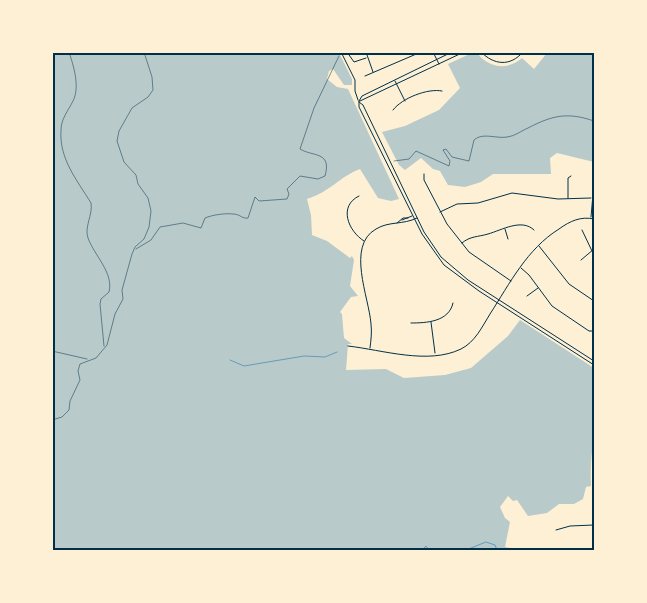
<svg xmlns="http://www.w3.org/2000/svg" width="647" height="603" font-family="'Exo 2',sans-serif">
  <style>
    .green { fill: #b9caca }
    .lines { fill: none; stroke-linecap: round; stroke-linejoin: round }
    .stream { stroke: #669bbc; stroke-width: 1 }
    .path { stroke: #003049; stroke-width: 0.5 }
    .minor { stroke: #003049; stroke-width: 1 }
    .secondary { stroke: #003049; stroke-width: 1 }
    .neatline { fill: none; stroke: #003049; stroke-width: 2 }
  </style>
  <rect width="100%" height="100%" fill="#fdf0d5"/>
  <path class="green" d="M52 53H339L352 79V85H344L333 69 329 71 327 79 337 87 348 89 399 199 391 201 378 198 360 169C339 177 330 192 307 199L311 215 312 235 327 241 350 258 352 256 354 260 350 286 358 296 351 297 340 312 342 314 344 338 352 344H348L346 370 386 369 404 378 445 375 471 368 508 336 520 320 594 368C594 389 597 411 594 432 592 453 590 465 591 486L586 487 583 499 574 504H559L547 513 528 516 517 500 513 501 508 496 500 507 505 518 510 522 505 547 522 550H53Z
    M472 53H477C489 68 507 71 522 58L534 69 547 53H594V162L557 153 550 158 551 174H493L481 182 465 187 448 185 440 171 433 169 421 158 405 170 399 165 382 132 405 126 439 110 460 88 448 64Z"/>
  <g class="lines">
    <path class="stream" d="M230 360 244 366 304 356 325 357 337 352
      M392 550H404
      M422 550 426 546 429 550
      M446 550H448
      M466 550 486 542 495 545 497 550"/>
    <path class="path" d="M69 52C74 67 80 87 73 101 68 111 61 119 61 130 59 159 77 180 91 203 93 215 84 227 88 238 94 255 114 273 109 292L101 299 100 304 104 346
      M394 161 409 159 416 151 449 166 450 161 443 150 446 149 452 157 469 161 474 140C482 132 497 139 507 137 515 136 521 131 528 128 553 115 568 112 594 121
      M136 249 151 240 160 227 183 223 201 228 205 218C212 215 225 213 233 214 240 214 242 219 248 218L255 197 259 201 287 199 289 194 287 189 300 176 318 179 325 176C332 151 313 157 300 149L314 108 339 56
      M52 351 87 359
      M52 420 62 417 69 410 70 401 80 380 78 371 80 364 96 358 107 345 115 314 123 299 122 290 132 254 135 247 144 239 149 227 151 211 148 198 138 184 136 175 124 162 117 141 119 131 132 108 148 97 153 90 152 77 144 52"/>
    <path class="minor" d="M341 52 355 80V91L358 100
      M347 52 354 62 366 58
      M366 52 373 72
      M382 52 383 54
      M433 52 439 64
      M481 52C494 65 510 67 523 52
      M365 76 421 52
      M395 81 405 101
      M393 110C402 98 428 88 442 91
      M424 174V180L447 224 469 252 511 281
      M359 196C338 206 348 231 364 241
      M568 198V178L571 176
      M440 212 457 204 478 203 512 193 558 199 591 198
      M591 217 594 183
      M402 220 412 216
      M397 223 403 218H408
      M505 229 508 239
      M582 230 592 251
      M462 243C470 236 478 237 488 234 502 230 522 218 534 230
      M539 246 569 284 594 301
      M581 260 594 249
      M521 268 529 275 552 306 589 331H594
      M527 296 538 288
      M431 322 435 353
      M411 323C426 323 449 322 453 303
      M348 346C383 350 428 365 461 349 475 342 482 327 490 314 510 283 527 249 559 229 570 221 581 216 594 219
      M370 348C371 340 372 332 371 324 369 297 346 246 376 229 389 221 403 225 417 218
      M556 530 570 526 594 525"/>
    <path class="secondary" d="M359 101V107L422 234 444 265 479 291 594 365
      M359 101 362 96 452 52
      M360 101 464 52
      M359 102 363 105 424 232 441 257 468 280 594 361"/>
  </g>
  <rect width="647" height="603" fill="none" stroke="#fdf0d5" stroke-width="108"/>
  <rect x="54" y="54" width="539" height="495" class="neatline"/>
</svg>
